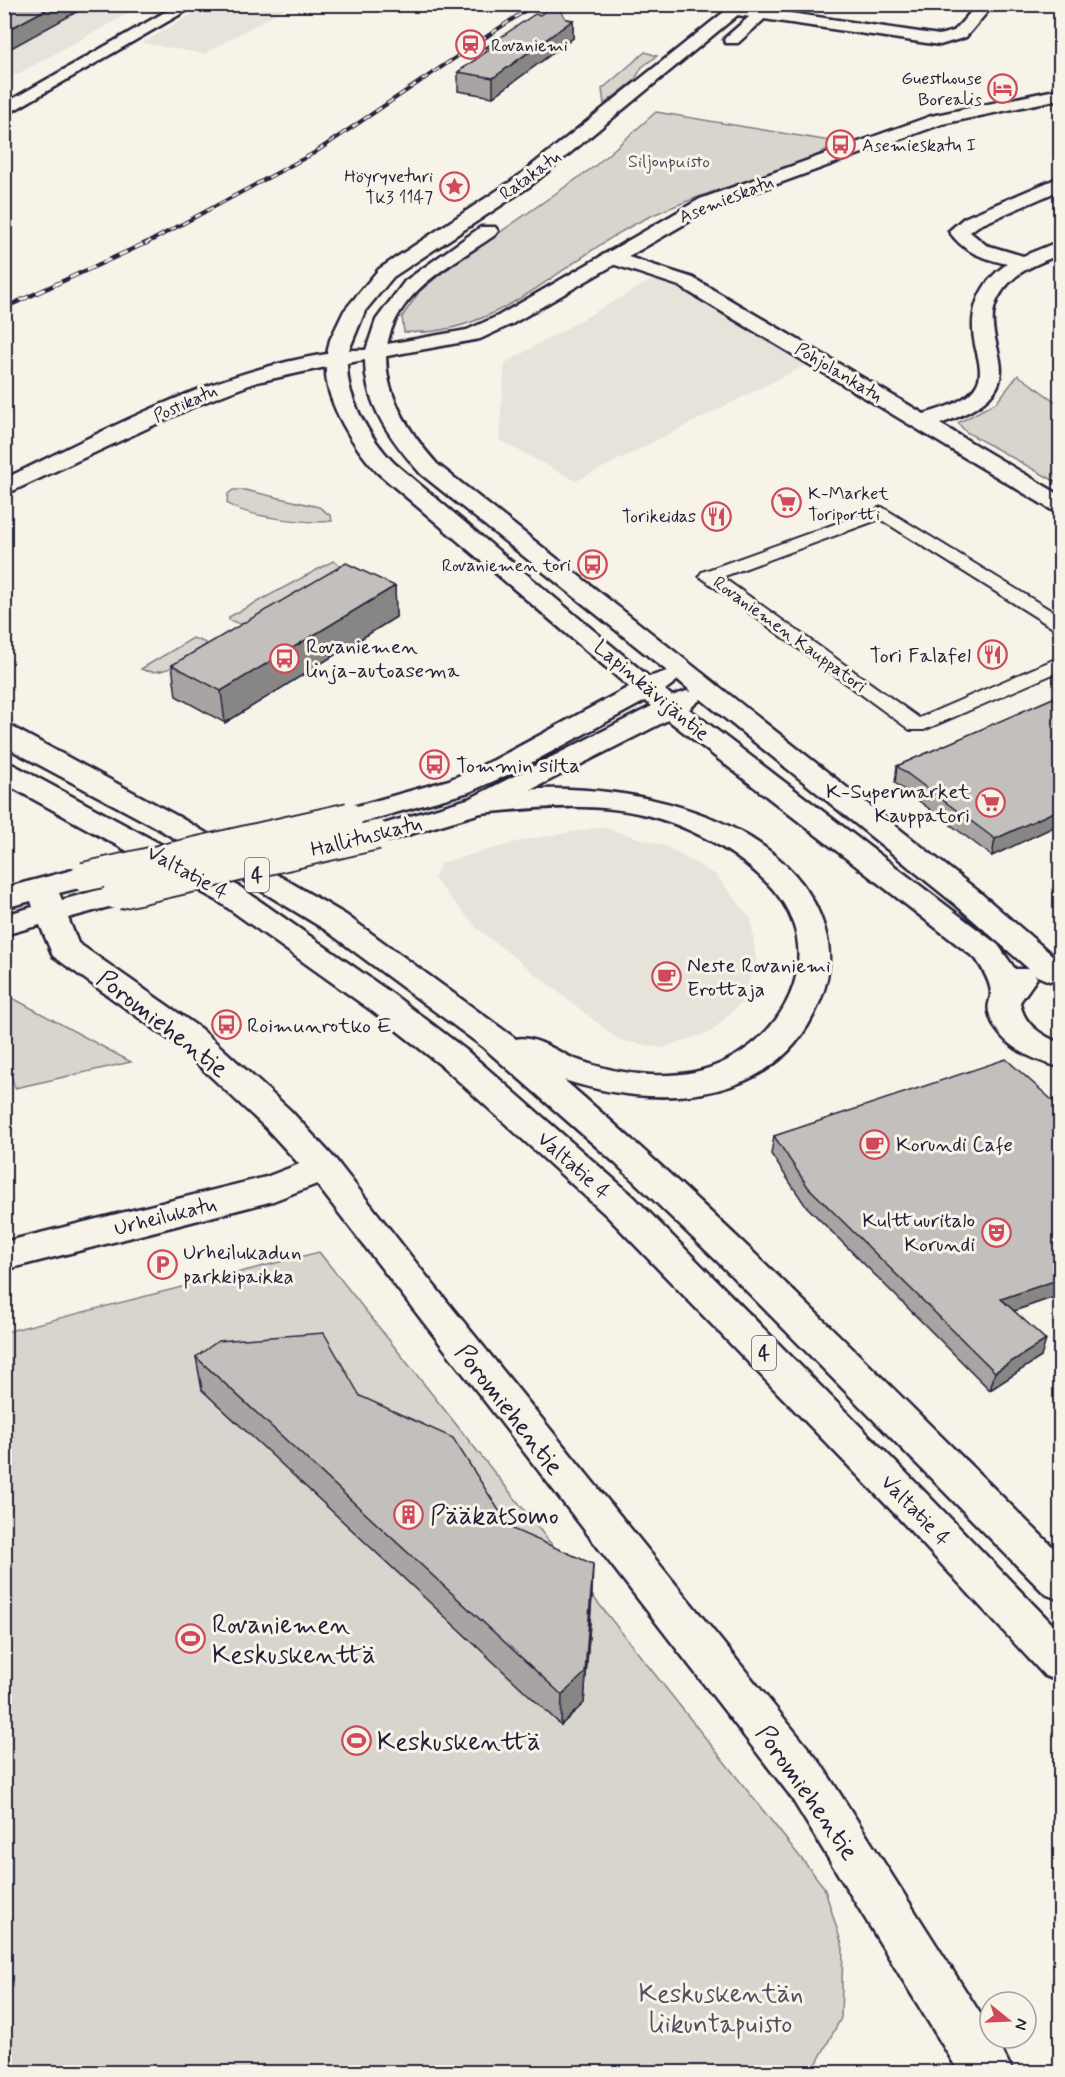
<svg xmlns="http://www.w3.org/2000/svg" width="1065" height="2077" font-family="Mynerve,sans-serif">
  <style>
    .built { fill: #e7e3db }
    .green { fill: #d8d5cf; stroke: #7d7c85; stroke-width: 1.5 }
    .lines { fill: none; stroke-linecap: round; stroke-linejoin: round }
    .pedestrian-casing { stroke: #22223b; stroke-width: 4 }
    .minor-casing { stroke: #22223b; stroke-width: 5 }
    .tertiary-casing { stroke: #22223b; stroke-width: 5 }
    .secondary-casing { stroke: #22223b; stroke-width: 5 }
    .trunk-casing { stroke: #22223b; stroke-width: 5 }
    .pedestrian { fill: #f7f3e8; fill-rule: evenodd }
    .minor { fill: #f7f3e8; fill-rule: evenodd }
    .tertiary { fill: #f7f3e8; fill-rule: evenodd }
    .secondary { fill: #f7f3e8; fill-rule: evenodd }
    .trunk { fill: #f7f3e8; fill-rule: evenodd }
    .rail-far1-casing { stroke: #22223b; stroke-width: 4 }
    .rail-casing { stroke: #22223b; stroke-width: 4.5 }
    .rail-far1 { stroke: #f7f3e8; stroke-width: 2; stroke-dasharray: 7; stroke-linecap: butt }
    .rail { stroke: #f7f3e8; stroke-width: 3; stroke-dasharray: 9; stroke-linecap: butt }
    .secondary-bridge-casing { stroke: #22223b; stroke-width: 32; stroke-linecap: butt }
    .secondary-bridge { stroke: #f7f3e8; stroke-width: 28 }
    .wall { fill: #a7a4a3; stroke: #22223b; stroke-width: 1.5 }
    .shaded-wall { fill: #888684; stroke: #22223b; stroke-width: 1.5 }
    .building { fill: #c2bfbd; stroke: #22223b; stroke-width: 1.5 }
    .labels { text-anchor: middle; stroke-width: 6; stroke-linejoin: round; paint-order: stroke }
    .far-poi-label { font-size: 18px; fill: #22223b; stroke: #f7f3e8; text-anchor: end }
    .far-park-label { font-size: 18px; fill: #504f60; stroke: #f7f3e8 }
    .far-street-label { font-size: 18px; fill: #22223b; stroke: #f7f3e8 }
    .shield { fill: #f7f3e8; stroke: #62616f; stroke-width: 1.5 }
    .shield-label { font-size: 20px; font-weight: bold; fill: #22223b }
    .poi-label { font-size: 21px; fill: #22223b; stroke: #f7f3e8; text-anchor: start }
    .street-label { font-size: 21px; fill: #22223b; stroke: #f7f3e8 }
    .near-street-label { font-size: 26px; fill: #22223b; stroke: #f7f3e8 }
    .near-poi-label { font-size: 26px; fill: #22223b; stroke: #f7f3e8; text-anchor: start }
    .near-park-label { font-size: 26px; fill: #504f60; stroke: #f7f3e8 }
  </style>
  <rect width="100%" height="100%" fill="#f7f3e8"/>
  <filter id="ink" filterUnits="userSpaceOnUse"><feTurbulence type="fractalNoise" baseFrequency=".0167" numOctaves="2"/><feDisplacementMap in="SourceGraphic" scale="12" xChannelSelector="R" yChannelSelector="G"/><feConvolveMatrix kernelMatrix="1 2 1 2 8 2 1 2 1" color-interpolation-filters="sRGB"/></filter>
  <g filter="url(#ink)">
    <path class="built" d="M210 4H291V5L204 54 142 43Z
      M5 5H144L5 81Z
      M657 277 814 361 576 481 499 440 505 363Z
      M603 827 665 846 716 875 751 919 756 960 742 1002 711 1032 661 1048 619 1040 478 929 434 879 441 863 524 840Z"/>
    <path class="green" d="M645 52 657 56 642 67 634 81 604 104 602 89Z
      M656 112 836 142C804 169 763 176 724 188 702 195 680 204 660 212 573 248 503 339 404 332L402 317 419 292 443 272 595 166Z
      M1018 375 1060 405V484L966 432 958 423 997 402Z
      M233 490H245L319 507 331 516 332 521C309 524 244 517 227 503L228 494Z
      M333 561 342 567 243 625 229 620V617Z
      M193 638 206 643V645C187 657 164 680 141 669Z
      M5 994 131 1062 15 1088 5 1059Z
      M319 1252 824 1887 843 1948 841 2018 812 2072H5V1332Z"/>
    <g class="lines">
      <defs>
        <path id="pedestrian" d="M882 507 1060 616V630L1053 628 880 519 722 577 919 718 1053 660 1060 658V671L924 730H910L699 576 702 572Z"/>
        <path id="minor" d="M179 4H198L4 116V104Z
          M978 4H994L966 37 940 45 737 15 729 10 737 5 939 35 954 31Z
          M1060 177V190L978 226 970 232 986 245 1023 256 1060 241V254C1043 262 1022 268 1009 283 956 338 1060 382 940 424L1060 495V512L1052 510 679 286 603 261 600 257 610 251 693 278 924 414C940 409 967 402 976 386 984 374 978 358 975 345 968 312 979 283 1007 264 983 258 964 253 949 231L964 218Z
          M323 1155 335 1159 341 1168 335 1177 273 1201 4 1270V1242L266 1177Z"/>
        <path id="tertiary" d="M1060 89V99L942 124 714 207 512 324 480 339 376 358 368 357 365 352 368 347 376 346 467 330 498 316 700 199 931 116Z"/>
        <path id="secondary" d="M734 4H751L530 186 393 277 365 311 349 350H366L376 320 405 281 481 227H495L498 231 495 235C471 252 441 268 419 289 359 347 391 412 437 464L978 891 1060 962V978L1049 981 1035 975 1037 978 1020 1002C1023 1024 1041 1035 1060 1043V1067C1032 1060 996 1044 989 1012 987 1004 991 1000 991 994 991 982 982 968 976 959L668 720 491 810 377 844 367 841 362 835 367 829 471 798 652 706 645 701 514 772 469 792 349 826 339 823 334 817 339 811 449 780 494 760 629 687 378 473C355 449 324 401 326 367L257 382 197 405 4 495V479C109 429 211 372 327 354L330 340 344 311 379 269 516 178ZM365 360C365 406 392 441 421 474L667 671 649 677 394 463C370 438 346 399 347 363ZM678 680 692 692 687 691 672 696 665 690ZM701 699 956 905 1029 969H1015L998 945 689 709Z
          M764 4H781L738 43H726L724 40 726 37Z
          M84 867 95 870 99 877 95 884 59 893 62 900 116 885 127 888 131 895 127 902 68 918 78 943 201 1029 290 1110 335 1159 424 1273 821 1764 990 2029V2038H996L1013 2072H959L789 1794 311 1177 266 1128 177 1045 53 956 40 925 4 935V915L33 907 31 901 4 908V888Z"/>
        <path id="trunk" d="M4 726 14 728 179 817 346 915 516 1039C533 1034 560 1053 575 1059 621 1076 681 1084 726 1061 791 1029 826 949 772 888 742 855 699 831 657 818 600 801 539 807 481 813L471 810 466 804 471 798C582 770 798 803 827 938 833 966 826 991 813 1016 767 1108 649 1108 564 1080 737 1229 897 1393 1060 1554V1600L1045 1594 719 1263 615 1163 483 1047 324 929 159 829 4 746Z
          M4 763 14 765 240 887 394 995 466 1050 633 1196 922 1489 1060 1632V1682L1045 1676 894 1513 607 1216 442 1066 372 1011 218 901 4 783Z"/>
      </defs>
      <use href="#pedestrian" class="pedestrian-casing"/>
      <use href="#minor" class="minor-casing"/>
      <use href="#tertiary" class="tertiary-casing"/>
      <use href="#secondary" class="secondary-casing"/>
      <use href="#trunk" class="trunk-casing"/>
      <use href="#pedestrian" class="pedestrian"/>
      <use href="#minor" class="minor"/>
      <use href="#tertiary" class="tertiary"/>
      <use href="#secondary" class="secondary"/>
      <use href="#trunk" class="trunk"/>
      <defs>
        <path id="rail-far1" d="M145 244 314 153 535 4"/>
        <path id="rail" d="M4 308 148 242"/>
      </defs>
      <use href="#rail-far1" class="rail-far1-casing"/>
      <use href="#rail" class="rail-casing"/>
      <use href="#rail-far1" class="rail-far1"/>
      <use href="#rail" class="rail"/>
      <defs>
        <path id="secondary-bridge" d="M84 877 349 817
          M116 895 377 835"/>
      </defs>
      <use href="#secondary-bridge" class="secondary-bridge-casing"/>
      <use href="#secondary-bridge" class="secondary-bridge"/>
    </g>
    <path class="wall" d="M566 19 573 20V38L493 97 458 91V72L486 52V47Z
      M395 586 396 617 225 723 176 696 172 665Z
      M1060 695V824L992 856 895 783 897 766Z
      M774 1136 1060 1295 1014 1311 1041 1357 990 1390 805 1205 771 1154Z
      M196 1357 510 1528 592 1595 584 1703 561 1725 202 1390Z"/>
    <path class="shaded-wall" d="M56 4H91L4 52V32Z
      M573 20V38L493 97V78Z
      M395 586 396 617 225 723 221 691Z
      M1060 809V824L992 856 995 839Z
      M1060 1279V1295L996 1317 1001 1299Z
      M1046 1340 1041 1357 990 1390 995 1372Z
      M593 1564 592 1595 584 1703 561 1725 562 1695Z"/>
    <path class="building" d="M4 4H56L4 32Z
      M555 4H556L566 19 573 20 493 78 458 72 492 48 486 47 535 14 540 15Z
      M346 563 395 586 221 691 172 665Z
      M1060 695V809L995 839 897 766Z
      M1006 1059 1060 1107V1279L1001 1299 1046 1340 995 1372 808 1187 774 1136Z
      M324 1333 360 1396 453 1438 510 1528 593 1564 585 1673 562 1695 196 1357 218 1341Z"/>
  </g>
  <defs>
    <symbol id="station-ring" viewBox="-11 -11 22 22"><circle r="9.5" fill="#f7f3e8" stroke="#d1495b" stroke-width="1.5"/><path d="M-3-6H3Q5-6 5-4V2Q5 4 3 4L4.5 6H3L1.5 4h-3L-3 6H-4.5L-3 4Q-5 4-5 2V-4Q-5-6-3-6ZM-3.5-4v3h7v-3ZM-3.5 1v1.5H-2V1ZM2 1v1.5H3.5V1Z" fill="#d1495b"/></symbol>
    <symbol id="hotel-ring" viewBox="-11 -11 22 22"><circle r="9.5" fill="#f7f3e8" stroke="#d1495b" stroke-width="1.5"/><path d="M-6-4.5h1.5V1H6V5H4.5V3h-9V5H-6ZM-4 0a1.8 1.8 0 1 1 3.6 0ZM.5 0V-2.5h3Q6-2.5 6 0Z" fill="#d1495b"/></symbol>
    <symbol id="bus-ring" viewBox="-11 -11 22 22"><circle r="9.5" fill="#f7f3e8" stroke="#d1495b" stroke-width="1.5"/><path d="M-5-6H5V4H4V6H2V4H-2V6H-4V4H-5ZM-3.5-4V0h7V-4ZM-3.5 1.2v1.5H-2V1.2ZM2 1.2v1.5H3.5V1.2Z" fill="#d1495b"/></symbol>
    <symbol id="sight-ring" viewBox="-11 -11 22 22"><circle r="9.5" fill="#f7f3e8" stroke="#d1495b" stroke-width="1.5"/><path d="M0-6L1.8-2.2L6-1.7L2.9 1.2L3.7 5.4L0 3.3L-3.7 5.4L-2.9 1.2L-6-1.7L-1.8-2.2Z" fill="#d1495b"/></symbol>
    <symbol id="supermarket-ring" viewBox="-11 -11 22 22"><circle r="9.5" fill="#f7f3e8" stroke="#d1495b" stroke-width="1.5"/><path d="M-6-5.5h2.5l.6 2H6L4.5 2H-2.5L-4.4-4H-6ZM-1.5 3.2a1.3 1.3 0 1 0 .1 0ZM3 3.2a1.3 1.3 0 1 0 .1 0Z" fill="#d1495b"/></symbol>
    <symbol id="restaurant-ring" viewBox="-11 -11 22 22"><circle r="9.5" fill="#f7f3e8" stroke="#d1495b" stroke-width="1.5"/><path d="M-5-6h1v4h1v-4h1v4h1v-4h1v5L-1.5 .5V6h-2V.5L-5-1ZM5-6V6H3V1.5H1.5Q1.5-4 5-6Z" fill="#d1495b"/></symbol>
    <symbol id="cafe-ring" viewBox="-11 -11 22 22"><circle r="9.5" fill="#f7f3e8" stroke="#d1495b" stroke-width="1.5"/><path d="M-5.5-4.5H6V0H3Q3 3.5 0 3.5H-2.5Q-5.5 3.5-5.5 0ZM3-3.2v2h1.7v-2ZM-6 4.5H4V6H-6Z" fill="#d1495b"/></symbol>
    <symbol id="theatre-ring" viewBox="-11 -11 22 22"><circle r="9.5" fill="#f7f3e8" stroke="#d1495b" stroke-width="1.5"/><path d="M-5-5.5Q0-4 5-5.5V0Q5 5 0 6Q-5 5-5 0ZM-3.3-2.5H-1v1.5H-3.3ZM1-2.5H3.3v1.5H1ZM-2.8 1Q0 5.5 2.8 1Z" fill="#d1495b"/></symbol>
    <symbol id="parking-ring" viewBox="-11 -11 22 22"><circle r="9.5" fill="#f7f3e8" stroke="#d1495b" stroke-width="1.5"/><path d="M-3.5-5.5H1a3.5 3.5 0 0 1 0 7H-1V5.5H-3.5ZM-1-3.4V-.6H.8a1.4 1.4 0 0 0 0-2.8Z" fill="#d1495b"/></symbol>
    <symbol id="building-ring" viewBox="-11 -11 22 22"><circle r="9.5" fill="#f7f3e8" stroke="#d1495b" stroke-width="1.5"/><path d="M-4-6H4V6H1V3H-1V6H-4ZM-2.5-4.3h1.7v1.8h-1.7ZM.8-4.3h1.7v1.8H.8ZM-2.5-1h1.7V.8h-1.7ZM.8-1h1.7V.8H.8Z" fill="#d1495b"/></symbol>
    <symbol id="stadium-ring" viewBox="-11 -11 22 22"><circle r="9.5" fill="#f7f3e8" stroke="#d1495b" stroke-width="1.5"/><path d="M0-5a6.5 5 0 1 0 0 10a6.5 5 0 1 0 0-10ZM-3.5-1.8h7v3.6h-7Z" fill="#d1495b"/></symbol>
  </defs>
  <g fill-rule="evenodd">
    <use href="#station-ring" x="454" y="28" width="33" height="33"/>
    <use href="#hotel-ring" x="986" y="72" width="33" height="33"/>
    <use href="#bus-ring" x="824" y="128" width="33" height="33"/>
    <use href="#sight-ring" x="438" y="170" width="33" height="33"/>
    <use href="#supermarket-ring" x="770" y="486" width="33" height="33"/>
    <use href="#restaurant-ring" x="700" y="500" width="33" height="33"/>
    <use href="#bus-ring" x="576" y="548" width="33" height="33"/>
    <use href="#restaurant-ring" x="976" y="638" width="33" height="33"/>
    <use href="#bus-ring" x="268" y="642" width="33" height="33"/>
    <use href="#bus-ring" x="418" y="748" width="33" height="33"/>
    <use href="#supermarket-ring" x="974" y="786" width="33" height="33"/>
    <use href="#cafe-ring" x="650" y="960" width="33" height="33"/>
    <use href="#bus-ring" x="210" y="1008" width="33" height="33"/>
    <use href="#cafe-ring" x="858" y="1128" width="33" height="33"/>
    <use href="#theatre-ring" x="980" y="1216" width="33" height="33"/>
    <use href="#parking-ring" x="146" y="1248" width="33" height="33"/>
    <use href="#building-ring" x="392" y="1498" width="33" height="33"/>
    <use href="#stadium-ring" x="174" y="1622" width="33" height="33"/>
    <use href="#stadium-ring" x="340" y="1724" width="33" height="33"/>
  </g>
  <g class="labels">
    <g class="far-poi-label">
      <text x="491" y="51" text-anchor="start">Rovaniemi</text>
      <text x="982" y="84">Guesthouse<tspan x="982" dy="21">Borealis</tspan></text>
      <text x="862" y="151" text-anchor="start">Asemieskatu I</text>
      <text x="433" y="182">Höyryveturi<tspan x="433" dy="21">Tk3 1147</tspan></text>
      <text x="808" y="499" text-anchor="start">K-Market<tspan x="808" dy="21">Toriportti</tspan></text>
      <text x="696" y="522">Torikeidas</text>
      <text x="571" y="571">Rovaniemen tori</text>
    </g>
    <g class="far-park-label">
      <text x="669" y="167">Siljonpuisto</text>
    </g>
    <g class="far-street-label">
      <text transform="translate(530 175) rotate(-36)" y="6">Ratakatu</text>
      <text transform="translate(726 199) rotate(-22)" y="6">Asemieskatu</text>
      <text transform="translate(839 372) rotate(31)" y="6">Pohjolankatu</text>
      <text transform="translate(185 403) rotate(-24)" y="6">Postikatu</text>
      <text transform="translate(790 634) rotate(36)" y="6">Rovaniemen Kauppatori</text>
    </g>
    <g class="shield">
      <rect x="245" y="858" width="24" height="34" rx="4.5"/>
      <rect x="752" y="1336" width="24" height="34" rx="4.5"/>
    </g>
    <g class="shield-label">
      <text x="257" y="882">4</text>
      <text x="764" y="1360">4</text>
    </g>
    <g class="poi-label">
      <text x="306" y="653">Rovaniemen<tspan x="306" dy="24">linja-autoasema</tspan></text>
      <text x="971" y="662" text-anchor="end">Tori Falafel</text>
      <text x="456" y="772">Tommin silta</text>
      <text x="970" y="798" text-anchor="end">K-Supermarket<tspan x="970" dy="24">Kauppatori</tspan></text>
      <text x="687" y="972">Neste Rovaniemi<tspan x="687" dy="24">Erottaja</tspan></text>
      <text x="247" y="1032">Roimunrotko E</text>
      <text x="896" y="1151">Korundi Cafe</text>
      <text x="975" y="1227" text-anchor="end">Kulttuuritalo<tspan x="975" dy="24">Korundi</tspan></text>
      <text x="183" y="1259">Urheilukadun<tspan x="183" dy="24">parkkipaikka</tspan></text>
    </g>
    <g class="street-label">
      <text transform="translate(652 690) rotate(40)" y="7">Lapinkävijäntie</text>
      <text transform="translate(366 836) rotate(-14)" y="7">Hallituskatu</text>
      <text transform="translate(188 872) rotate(29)" y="7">Valtatie 4</text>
      <text transform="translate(574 1165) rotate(42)" y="7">Valtatie 4</text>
      <text transform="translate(165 1216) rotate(-14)" y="7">Urheilukatu</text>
      <text transform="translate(916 1510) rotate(46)" y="7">Valtatie 4</text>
    </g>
    <g class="near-street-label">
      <text transform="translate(163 1023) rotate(38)" y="9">Poromiehentie</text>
      <text transform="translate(510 1409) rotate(52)" y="9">Poromiehentie</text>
      <text transform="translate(808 1792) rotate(55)" y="9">Poromiehentie</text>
    </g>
    <g class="near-poi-label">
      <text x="430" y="1524">Pääkatsomo</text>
      <text x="212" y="1633">Rovaniemen<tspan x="212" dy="30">Keskuskenttä</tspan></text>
      <text x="377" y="1750">Keskuskenttä</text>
    </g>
    <g class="near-park-label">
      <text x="721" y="2002">Keskuskentän<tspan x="721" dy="30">liikuntapuisto</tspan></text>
    </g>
  </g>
  <rect width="1065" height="2077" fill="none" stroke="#f7f3e8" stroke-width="24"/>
  <rect x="12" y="12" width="1041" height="2053" fill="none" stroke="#22223b" stroke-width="2" filter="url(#ink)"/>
  <g transform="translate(1008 2020) rotate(108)"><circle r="28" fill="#f7f3e8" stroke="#a29fa3" stroke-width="1.5"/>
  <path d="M0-4.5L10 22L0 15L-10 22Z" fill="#d1495b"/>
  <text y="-9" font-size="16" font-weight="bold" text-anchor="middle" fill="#22223b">N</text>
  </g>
</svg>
